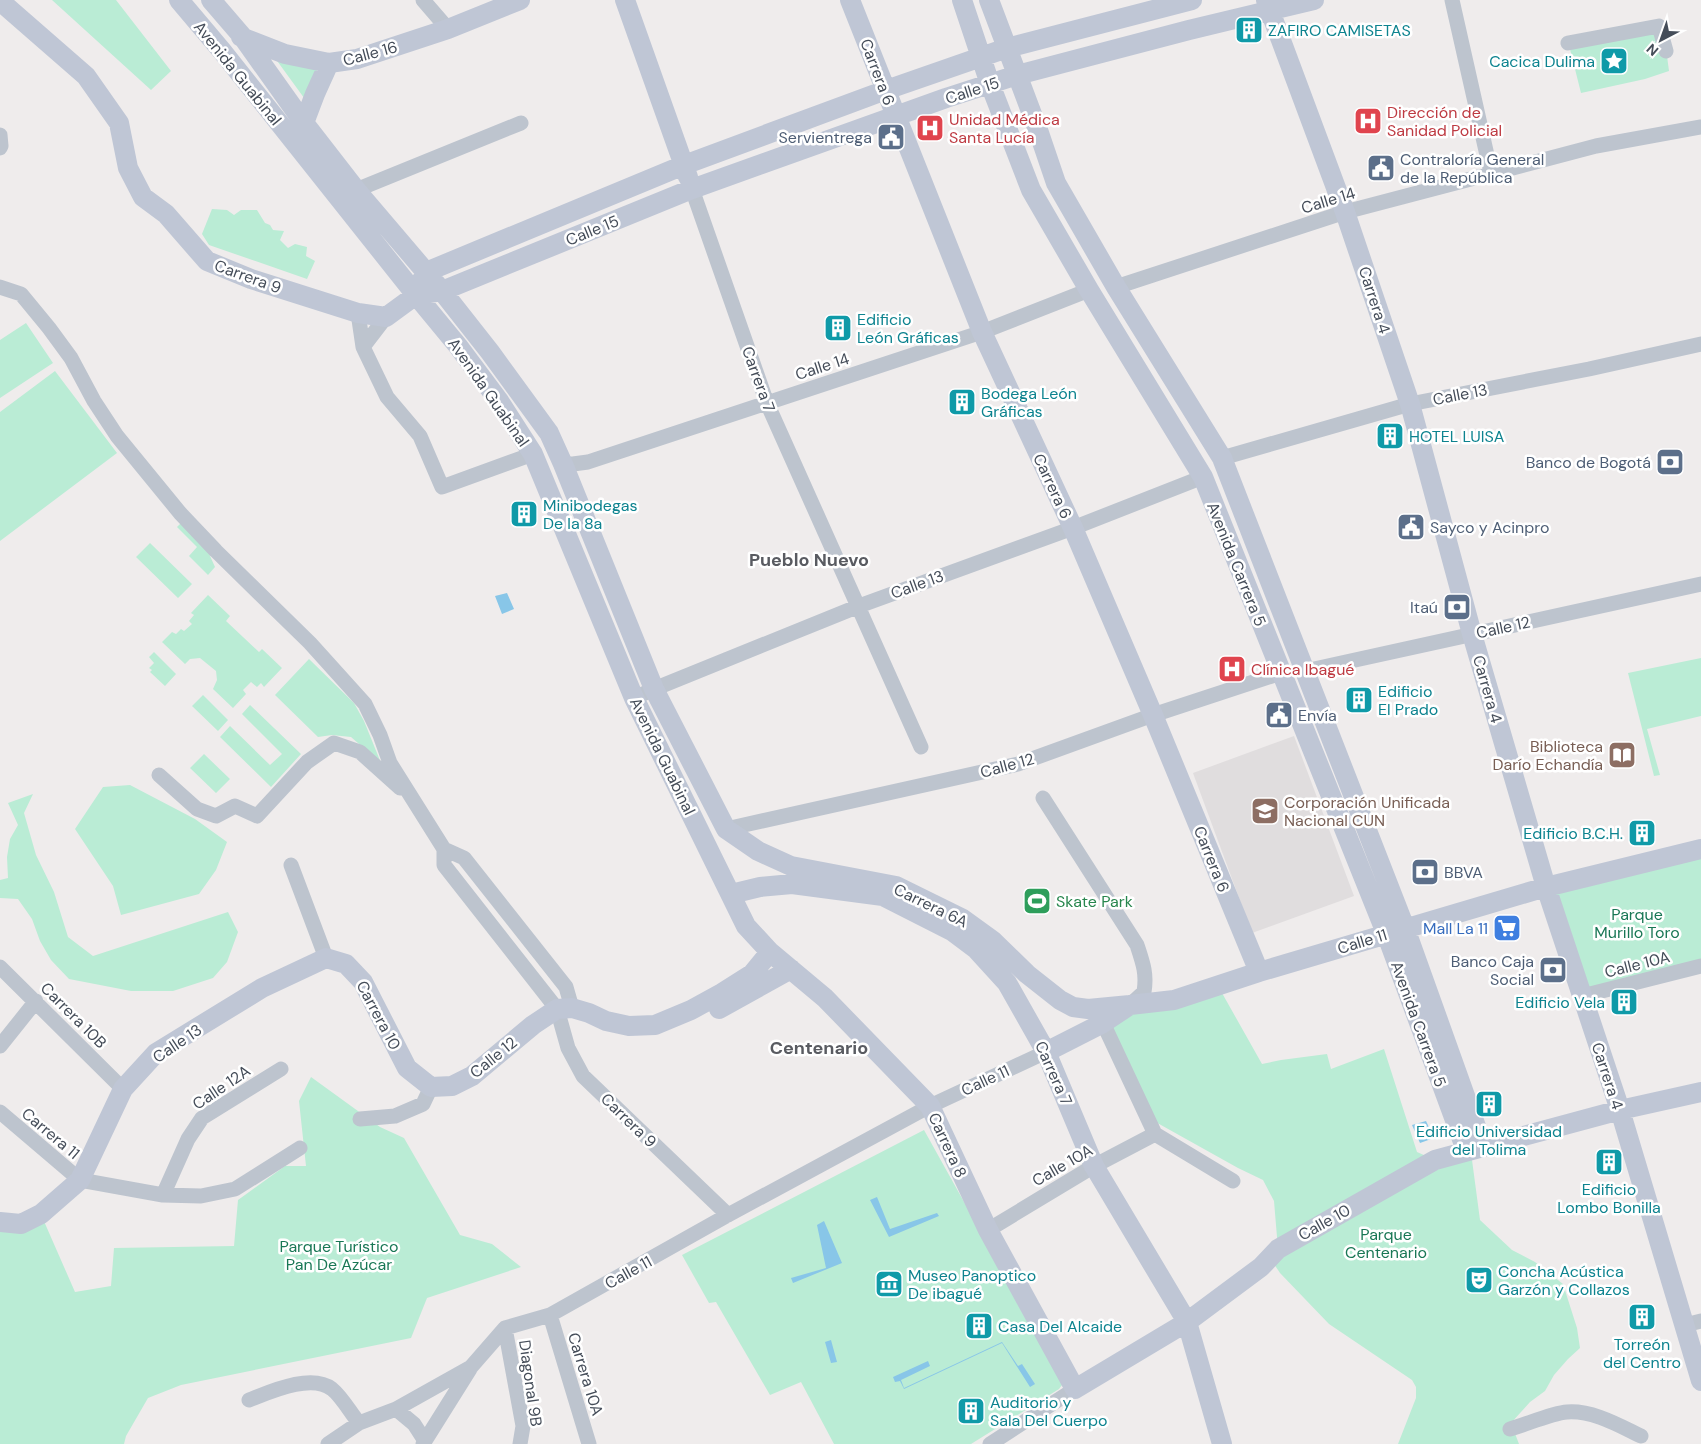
<svg xmlns="http://www.w3.org/2000/svg" width="1701" height="1444" font-family="'DM Sans',sans-serif">
  <style>
    .education { fill: #e0ddde }
    .green { fill: #baecd5 }
    .water { fill: #88c6e8 }
    .lines { fill: none; stroke-linecap: round; stroke-linejoin: round }
    .street { stroke: #bdc4ce; stroke-width: 15 }
    .secondary { stroke: #bfc6d5; stroke-width: 20 }
    .labels { text-anchor: middle; stroke-width: 5; stroke-linejoin: round; paint-order: stroke }
    .culture-label { font-size: 16px; fill: #0d838f; stroke: #fff; text-anchor: start }
    .street-label { font-size: 16px; fill: #454d59; stroke: #fff }
    .health-label { font-size: 16px; fill: #be3a42; stroke: #fff; text-anchor: start }
    .service-label { font-size: 16px; fill: #4e5e75; stroke: #fff; text-anchor: end }
    .education-label { font-size: 16px; fill: #785e54; stroke: #fff; text-anchor: end }
    .leisure-label { font-size: 16px; fill: #27864d; stroke: #fff; text-anchor: start }
    .park-label { font-size: 16px; fill: #197755; stroke: #fff }
    .shop-label { font-size: 16px; fill: #366cbe; stroke: #fff; text-anchor: end }
    .neighbourhood-label { font-size: 18px; font-weight: bold; fill: #595b61; stroke: #fff }
  </style>
  <rect width="100%" height="100%" fill="#efecec"/>
  <path class="education" d="M1294 736 1354 896 1252 933 1193 773Z"/>
  <path class="green" d="M52 0H116L171 71 151 90Z
    M1657 28 1667 56 1669 71 1645 79 1581 93 1569 45Z
    M275 58 317 70 307 102Z
    M212 209 227 210 234 215 241 210H257L265 223 270 225 273 230 284 231 280 240 288 248 295 244 307 247 306 256 315 261 307 279 209 245 202 234Z
    M26 323 53 363 0 398V340Z
    M55 371 117 453 0 541V412Z
    M181 523 206 547 215 567 208 575 189 556 197 547 177 527Z
    M150 543 192 584 178 598 136 557Z
    M208 595 230 616 226 621 259 652 262 649 282 668 264 687 261 683 257 687 251 682 243 690 246 694 233 708 213 689 217 680 216 671 200 658 190 659 185 664 162 642 172 632 176 634 181 629 184 631 192 624 189 621 194 615 191 613Z
    M154 652 176 674 165 686 150 672 152 670 149 668 154 663 149 657Z
    M1701 658V716L1647 729 1660 775 1654 776 1628 673Z
    M309 659 354 703 364 721 381 763 351 737 332 735 318 737 275 695Z
    M203 695 228 720 218 731 192 706Z
    M250 705 301 754 271 787 220 737 230 726 270 765 282 754 242 714Z
    M204 754 230 779 216 793 190 768Z
    M130 785 195 819 227 842 216 870 199 894 121 915 113 886 75 829 103 787Z
    M33 794 24 813 36 855 54 892 68 937 93 956 228 912 238 932 227 962 213 978 173 991H131L69 979 51 960 40 941 32 919 18 899 0 898V880L8 878 7 857 10 839 18 825 8 803Z
    M1701 848V966L1582 996 1546 887Z
    M1222 993 1262 1064 1281 1060 1327 1054 1331 1069 1384 1049 1417 1152 1435 1160H1472L1480 1220 1512 1250 1535 1262 1563 1284 1577 1328 1580 1348 1568 1359 1554 1375 1545 1391 1530 1402 1511 1423 1519 1444H1398L1416 1398V1387L1412 1380 1329 1324 1280 1273 1274 1264 1278 1249 1274 1201 1263 1180 1238 1168 1152 1120 1103 1023 1174 1000Z
    M311 1077 380 1127 404 1138 460 1235 492 1244 521 1267 427 1298 411 1338 181 1385 148 1398 126 1436 124 1444H0V1226L43 1219 75 1292 111 1286 114 1248 234 1246 238 1200 285 1166H306L299 1101Z
    M924 1130 1062 1378V1385L1059 1389 971 1444H834L801 1382 770 1395 716 1302 709 1303 682 1255Z"/>
  <path class="water" d="M507 593 514 609 502 614 495 596Z
    M1426 1121 1434 1138 1420 1143 1412 1125Z
    M877 1197 890 1229 937 1213 939 1216 889 1237 870 1200Z
    M824 1221 842 1263 793 1283 791 1278 826 1268 817 1225Z
    M831 1340 837 1362 831 1363 825 1342Z
    M1002 1342 1018 1366 1022 1364 1035 1384 1030 1387 1002 1343 904 1389 900 1381 895 1382 893 1377 928 1361 930 1366 901 1380 904 1388Z"/>
  <g class="lines">
    <path class="street" d="M423 0 448 29
      M1452 0 1491 173
      M1568 43 1659 26 1666 51
      M0 135 1 146 0 148
      M692 189 767 403 921 747
      M356 190 521 123
      M0 287 21 294 49 328 71 358 94 401 117 436 180 513 216 551 310 643 365 704 380 735 390 763 444 849V865L557 1009 568 1048 583 1076 728 1215
      M1116 287 1345 212 1596 146 1701 127
      M358 313 363 347 387 397 420 436 442 487 533 454
      M363 347 386 317
      M1222 458 1410 404 1589 369 1701 344
      M563 464H573L588 462 982 332 1089 290
      M1305 671 1701 584
      M634 698 654 689 859 606 1073 528 1203 477
      M159 775 197 809 216 816 235 806 257 816 307 762 334 743 360 752 400 788
      M1043 798 1137 945C1143 963 1147 974 1144 992L1130 1005
      M726 829 1018 764 1153 715 1281 673
      M444 849 464 858 566 987 572 1008
      M291 865 326 958
      M0 967 123 1089
      M1582 996 1701 966
      M1096 1016 1103 1023 1155 1134 1233 1181
      M0 1046 36 1001
      M0 1112 80 1180 163 1195 201 1196 235 1189 300 1148
      M360 1119 395 1116 423 1104 431 1087
      M163 1195 188 1139 202 1118 281 1069
      M988 1230 1094 1166 1155 1134
      M550 1315 589 1444
      M1685 1325 1701 1321
      M505 1328 523 1426 520 1444
      M249 1400C270 1392 311 1373 332 1389 342 1397 350 1412 359 1423
      M396 1409 414 1424 425 1441
      M1510 1429C1525 1425 1552 1413 1567 1412 1592 1410 1618 1425 1641 1436
      M328 1444 359 1423 396 1409 471 1367 505 1328 550 1315 728 1215 930 1106 1046 1052
      M423 1444 470 1369
      M990 1444 1075 1389"/>
    <path class="secondary" d="M179 0 222 51 416 295 458 346 499 401 533 454 634 698 746 926 770 952 825 998 930 1106 988 1230 1075 1389 1187 1322 1261 1267 1278 1249 1435 1160 1620 1110 1701 1092
      M211 0 242 36 304 123 356 190 442 291 490 352 549 433 563 464 654 689 726 829 758 851 791 866 896 886 963 919 992 940 1027 974 1060 1000 1073 1007 1088 1009 1130 1005
      M625 0 688 177
      M850 0 982 332 1073 528 1153 715 1259 972
      M962 0 990 84 1031 190 1089 290 1203 477 1386 933 1466 1150
      M989 0 1038 130 1056 183 1116 287 1222 458 1405 928 1483 1146
      M1266 0 1345 212 1410 404 1472 634 1546 887 1620 1110 1701 1381
      M0 1 86 76 119 123 128 168 143 197 166 214 207 261 251 279 358 313 386 317 416 295 442 291 692 189 946 98 1017 75 1189 30 1314 0
      M241 37 285 54 329 63 357 59 448 29 520 0
      M304 123 315 94 329 63
      M421 282 426 272 684 165 886 90 1007 48 1192 0
      M731 894 760 887 792 884 883 896 952 931 976 949 1007 983 1046 1052 1094 1166 1187 1322 1222 1444
      M719 1009 791 969
      M1046 1052 1103 1023 1130 1005 1174 1000 1259 972 1546 887 1701 849
      M0 1222 21 1224 41 1214 80 1180 123 1089 156 1053 262 988 326 958 346 964 363 982 407 1068 431 1087 452 1086 472 1076 533 1025 557 1009 572 1008 589 1013 606 1021 629 1026 655 1025 691 1010 722 993 752 974 770 952"/>
  </g>
  <defs>
    <symbol id="building-square" viewBox="-11 -11 22 22"><rect x="-9" y="-9" width="18" height="18" rx="4" fill="#0f9aa8" stroke="#fff"/><path d="M-4-6H4V6H1V3H-1V6H-4ZM-2.5-4.3h1.7v1.8h-1.7ZM.8-4.3h1.7v1.8H.8ZM-2.5-1h1.7V.8h-1.7ZM.8-1h1.7V.8H.8Z" fill="#fff"/></symbol>
    <symbol id="sight-square" viewBox="-11 -11 22 22"><rect x="-9" y="-9" width="18" height="18" rx="4" fill="#0f9aa8" stroke="#fff"/><path d="M0-6L1.8-2.2L6-1.7L2.9 1.2L3.7 5.4L0 3.3L-3.7 5.4L-2.9 1.2L-6-1.7L-1.8-2.2Z" fill="#fff"/></symbol>
    <symbol id="hospital-square" viewBox="-11 -11 22 22"><rect x="-9" y="-9" width="18" height="18" rx="4" fill="#e0444e" stroke="#fff"/><path d="M-5-5h3v3.5h4V-5h3V5h-3V1.5h-4V5h-3Z" fill="#fff"/></symbol>
    <symbol id="civic-square" viewBox="-11 -11 22 22"><rect x="-9" y="-9" width="18" height="18" rx="4" fill="#5c6f8a" stroke="#fff"/><path d="M-.6-6.5H3V-4.5H.6V-3L4-1V1h2V6H-6V1h2V-1L-.6-3ZM-1.2 2.5V6h2.4V2.5Z" fill="#fff"/></symbol>
    <symbol id="bank-square" viewBox="-11 -11 22 22"><rect x="-9" y="-9" width="18" height="18" rx="4" fill="#5c6f8a" stroke="#fff"/><path d="M-6-4H6V4H-6ZM0-2.3a2.3 2.3 0 1 0 0 4.6a2.3 2.3 0 1 0 0-4.6Z" fill="#fff"/></symbol>
    <symbol id="library-square" viewBox="-11 -11 22 22"><rect x="-9" y="-9" width="18" height="18" rx="4" fill="#8d6e63" stroke="#fff"/><path d="M-6-4Q-3-5.5-.7-3.5V5Q-3 3-6 4ZM6-4Q3-5.5 .7-3.5V5Q3 3 6 4Z" fill="#fff"/></symbol>
    <symbol id="university-square" viewBox="-11 -11 22 22"><rect x="-9" y="-9" width="18" height="18" rx="4" fill="#8d6e63" stroke="#fff"/><path d="M0-5L7-2L0 1L-7-2ZM-4 1L0 2.5L4 1V4Q0 6-4 4Z" fill="#fff"/></symbol>
    <symbol id="stadium-square" viewBox="-11 -11 22 22"><rect x="-9" y="-9" width="18" height="18" rx="4" fill="#2e9e5b" stroke="#fff"/><path d="M0-5a6.5 5 0 1 0 0 10a6.5 5 0 1 0 0-10ZM-3.5-1.8h7v3.6h-7Z" fill="#fff"/></symbol>
    <symbol id="supermarket-square" viewBox="-11 -11 22 22"><rect x="-9" y="-9" width="18" height="18" rx="4" fill="#3f7fe0" stroke="#fff"/><path d="M-6-5.5h2.5l.6 2H6L4.5 2H-2.5L-4.4-4H-6ZM-1.5 3.2a1.3 1.3 0 1 0 .1 0ZM3 3.2a1.3 1.3 0 1 0 .1 0Z" fill="#fff"/></symbol>
    <symbol id="theatre-square" viewBox="-11 -11 22 22"><rect x="-9" y="-9" width="18" height="18" rx="4" fill="#0f9aa8" stroke="#fff"/><path d="M-5-5.5Q0-4 5-5.5V0Q5 5 0 6Q-5 5-5 0ZM-3.3-2.5H-1v1.5H-3.3ZM1-2.5H3.3v1.5H1ZM-2.8 1Q0 5.5 2.8 1Z" fill="#fff"/></symbol>
    <symbol id="museum-square" viewBox="-11 -11 22 22"><rect x="-9" y="-9" width="18" height="18" rx="4" fill="#0f9aa8" stroke="#fff"/><path d="M0-6L6-3V-2H-6V-3ZM-5-1h2V3h-2ZM-1-1h2V3h-2ZM3-1h2V3H3ZM-6 4H6V6H-6Z" fill="#fff"/></symbol>
  </defs>
  <g fill-rule="evenodd">
    <use href="#building-square" x="1233" y="14" width="32" height="32"/>
    <use href="#sight-square" x="1598" y="45" width="32" height="32"/>
    <use href="#hospital-square" x="1352" y="105" width="32" height="32"/>
    <use href="#hospital-square" x="914" y="112" width="32" height="32"/>
    <use href="#civic-square" x="875" y="121" width="32" height="32"/>
    <use href="#civic-square" x="1365" y="152" width="32" height="32"/>
    <use href="#building-square" x="822" y="312" width="32" height="32"/>
    <use href="#building-square" x="946" y="386" width="32" height="32"/>
    <use href="#building-square" x="1374" y="420" width="32" height="32"/>
    <use href="#bank-square" x="1654" y="446" width="32" height="32"/>
    <use href="#building-square" x="508" y="498" width="32" height="32"/>
    <use href="#civic-square" x="1395" y="511" width="32" height="32"/>
    <use href="#bank-square" x="1441" y="591" width="32" height="32"/>
    <use href="#hospital-square" x="1216" y="653" width="32" height="32"/>
    <use href="#building-square" x="1343" y="684" width="32" height="32"/>
    <use href="#civic-square" x="1263" y="699" width="32" height="32"/>
    <use href="#library-square" x="1606" y="739" width="32" height="32"/>
    <use href="#university-square" x="1249" y="795" width="32" height="32"/>
    <use href="#building-square" x="1626" y="817" width="32" height="32"/>
    <use href="#bank-square" x="1409" y="856" width="32" height="32"/>
    <use href="#stadium-square" x="1021" y="885" width="32" height="32"/>
    <use href="#supermarket-square" x="1491" y="912" width="32" height="32"/>
    <use href="#bank-square" x="1537" y="954" width="32" height="32"/>
    <use href="#building-square" x="1608" y="986" width="32" height="32"/>
    <use href="#building-square" x="1473" y="1088" width="32" height="32"/>
    <use href="#building-square" x="1593" y="1146" width="32" height="32"/>
    <use href="#theatre-square" x="1463" y="1264" width="32" height="32"/>
    <use href="#museum-square" x="873" y="1268" width="32" height="32"/>
    <use href="#building-square" x="1626" y="1301" width="32" height="32"/>
    <use href="#building-square" x="963" y="1310" width="32" height="32"/>
    <use href="#building-square" x="955" y="1395" width="32" height="32"/>
  </g>
  <g class="labels">
    <g class="culture-label">
      <text x="1268" y="36">ZAFIRO CAMISETAS</text>
      <text x="1595" y="67" text-anchor="end">Cacica Dulima</text>
      <text x="857" y="325">Edificio<tspan x="857" dy="18">León Gráficas</tspan></text>
      <text x="981" y="399">Bodega León<tspan x="981" dy="18">Gráficas</tspan></text>
      <text x="1409" y="442">HOTEL LUISA</text>
      <text x="543" y="511">Minibodegas<tspan x="543" dy="18">De la 8a</tspan></text>
      <text x="1378" y="697">Edificio<tspan x="1378" dy="18">El Prado</tspan></text>
      <text x="1623" y="839" text-anchor="end">Edificio B.C.H.</text>
      <text x="1605" y="1008" text-anchor="end">Edificio Vela</text>
      <text x="1489" y="1137" text-anchor="middle">Edificio Universidad<tspan x="1489" dy="18">del Tolima</tspan></text>
      <text x="1609" y="1195" text-anchor="middle">Edificio<tspan x="1609" dy="18">Lombo Bonilla</tspan></text>
      <text x="1498" y="1277">Concha Acústica<tspan x="1498" dy="18">Garzón y Collazos</tspan></text>
      <text x="908" y="1281">Museo Panoptico<tspan x="908" dy="18">De ibagué</tspan></text>
      <text x="998" y="1332">Casa Del Alcaide</text>
      <text x="1642" y="1350" text-anchor="middle">Torreón<tspan x="1642" dy="18">del Centro</tspan></text>
      <text x="990" y="1408">Auditorio y<tspan x="990" dy="18">Sala Del Cuerpo</tspan></text>
    </g>
    <g class="street-label">
      <text transform="translate(370 53) rotate(-15)" y="6">Calle 16</text>
      <text transform="translate(878 72) rotate(69)" y="6">Carrera 6</text>
      <text transform="translate(238 73) rotate(51)" y="6">Avenida Guabinal</text>
      <text transform="translate(972 90) rotate(-18)" y="6">Calle 15</text>
      <text transform="translate(1328 200) rotate(-17)" y="6">Calle 14</text>
      <text transform="translate(592 230) rotate(-22)" y="6">Calle 15</text>
      <text transform="translate(248 276) rotate(20)" y="6">Carrera 9</text>
      <text transform="translate(1375 300) rotate(72)" y="6">Carrera 4</text>
      <text transform="translate(822 366) rotate(-18)" y="6">Calle 14</text>
      <text transform="translate(759 379) rotate(70)" y="6">Carrera 7</text>
      <text transform="translate(489 392) rotate(55)" y="6">Avenida Guabinal</text>
      <text transform="translate(1460 394) rotate(-11)" y="6">Calle 13</text>
      <text transform="translate(1053 486) rotate(65)" y="6">Carrera 6</text>
      <text transform="translate(1237 564) rotate(68)" y="6">Avenida Carrera 5</text>
      <text transform="translate(917 584) rotate(-20)" y="6">Calle 13</text>
      <text transform="translate(1503 627) rotate(-12)" y="6">Calle 12</text>
      <text transform="translate(1488 689) rotate(74)" y="6">Carrera 4</text>
      <text transform="translate(663 756) rotate(64)" y="6">Avenida Guabinal</text>
      <text transform="translate(1007 765) rotate(-15)" y="6">Calle 12</text>
      <text transform="translate(1212 859) rotate(68)" y="6">Carrera 6</text>
      <text transform="translate(931 905) rotate(26)" y="6">Carrera 6A</text>
      <text transform="translate(1362 941) rotate(-17)" y="6">Calle 11</text>
      <text transform="translate(1637 964) rotate(-14)" y="6">Calle 10A</text>
      <text transform="translate(74 1015) rotate(45)" y="6">Carrera 10B</text>
      <text transform="translate(379 1015) rotate(62)" y="6">Carrera 10</text>
      <text transform="translate(1419 1024) rotate(70)" y="6">Avenida Carrera 5</text>
      <text transform="translate(177 1043) rotate(-34)" y="6">Calle 13</text>
      <text transform="translate(493 1057) rotate(-39)" y="6">Calle 12</text>
      <text transform="translate(1054 1073) rotate(66)" y="6">Carrera 7</text>
      <text transform="translate(1608 1076) rotate(72)" y="6">Carrera 4</text>
      <text transform="translate(985 1080) rotate(-25)" y="6">Calle 11</text>
      <text transform="translate(221 1087) rotate(-34)" y="6">Calle 12A</text>
      <text transform="translate(629 1120) rotate(44)" y="6">Carrera 9</text>
      <text transform="translate(51 1133) rotate(40)" y="6">Carrera 11</text>
      <text transform="translate(948 1145) rotate(65)" y="6">Carrera 8</text>
      <text transform="translate(1062 1165) rotate(-30)" y="6">Calle 10A</text>
      <text transform="translate(1324 1222) rotate(-29)" y="6">Calle 10</text>
      <text transform="translate(628 1272) rotate(-29)" y="6">Calle 11</text>
      <text transform="translate(586 1374) rotate(73)" y="6">Carrera 10A</text>
      <text transform="translate(531 1383) rotate(82)" y="6">Diagonal 9B</text>
    </g>
    <g class="health-label">
      <text x="1387" y="118">Dirección de<tspan x="1387" dy="18">Sanidad Policial</tspan></text>
      <text x="949" y="125">Unidad Médica<tspan x="949" dy="18">Santa Lucía</tspan></text>
      <text x="1251" y="675">Clínica Ibagué</text>
    </g>
    <g class="service-label">
      <text x="872" y="143">Servientrega</text>
      <text x="1400" y="165" text-anchor="start">Contraloría General<tspan x="1400" dy="18">de la República</tspan></text>
      <text x="1651" y="468">Banco de Bogotá</text>
      <text x="1430" y="533" text-anchor="start">Sayco y Acinpro</text>
      <text x="1438" y="613">Itaú</text>
      <text x="1298" y="721" text-anchor="start">Envía</text>
      <text x="1444" y="878" text-anchor="start">BBVA</text>
      <text x="1534" y="967">Banco Caja<tspan x="1534" dy="18">Social</tspan></text>
    </g>
    <g class="education-label">
      <text x="1603" y="752">Biblioteca<tspan x="1603" dy="18">Darío Echandía</tspan></text>
      <text x="1284" y="808" text-anchor="start">Corporación Unificada<tspan x="1284" dy="18">Nacional CUN</tspan></text>
    </g>
    <g class="leisure-label">
      <text x="1056" y="907">Skate Park</text>
    </g>
    <g class="park-label">
      <text x="1637" y="920">Parque<tspan x="1637" dy="18">Murillo Toro</tspan></text>
      <text x="1386" y="1240">Parque<tspan x="1386" dy="18">Centenario</tspan></text>
      <text x="339" y="1252">Parque Turístico<tspan x="339" dy="18">Pan De Azúcar</tspan></text>
    </g>
    <g class="shop-label">
      <text x="1488" y="934">Mall La 11</text>
    </g>
    <g class="neighbourhood-label">
      <text x="809" y="566">Pueblo Nuevo</text>
      <text x="819" y="1054">Centenario</text>
    </g>
  </g>
  <g transform="translate(1661 40) rotate(221)" stroke="#ffffff" stroke-width="4" paint-order="stroke">
  <path d="M0-4L9 19L0 12L-9 19Z" fill="#454d59"/>
  <text y="-8" font-size="14" font-weight="bold" text-anchor="middle" fill="#454d59">N</text>
  </g>
</svg>
